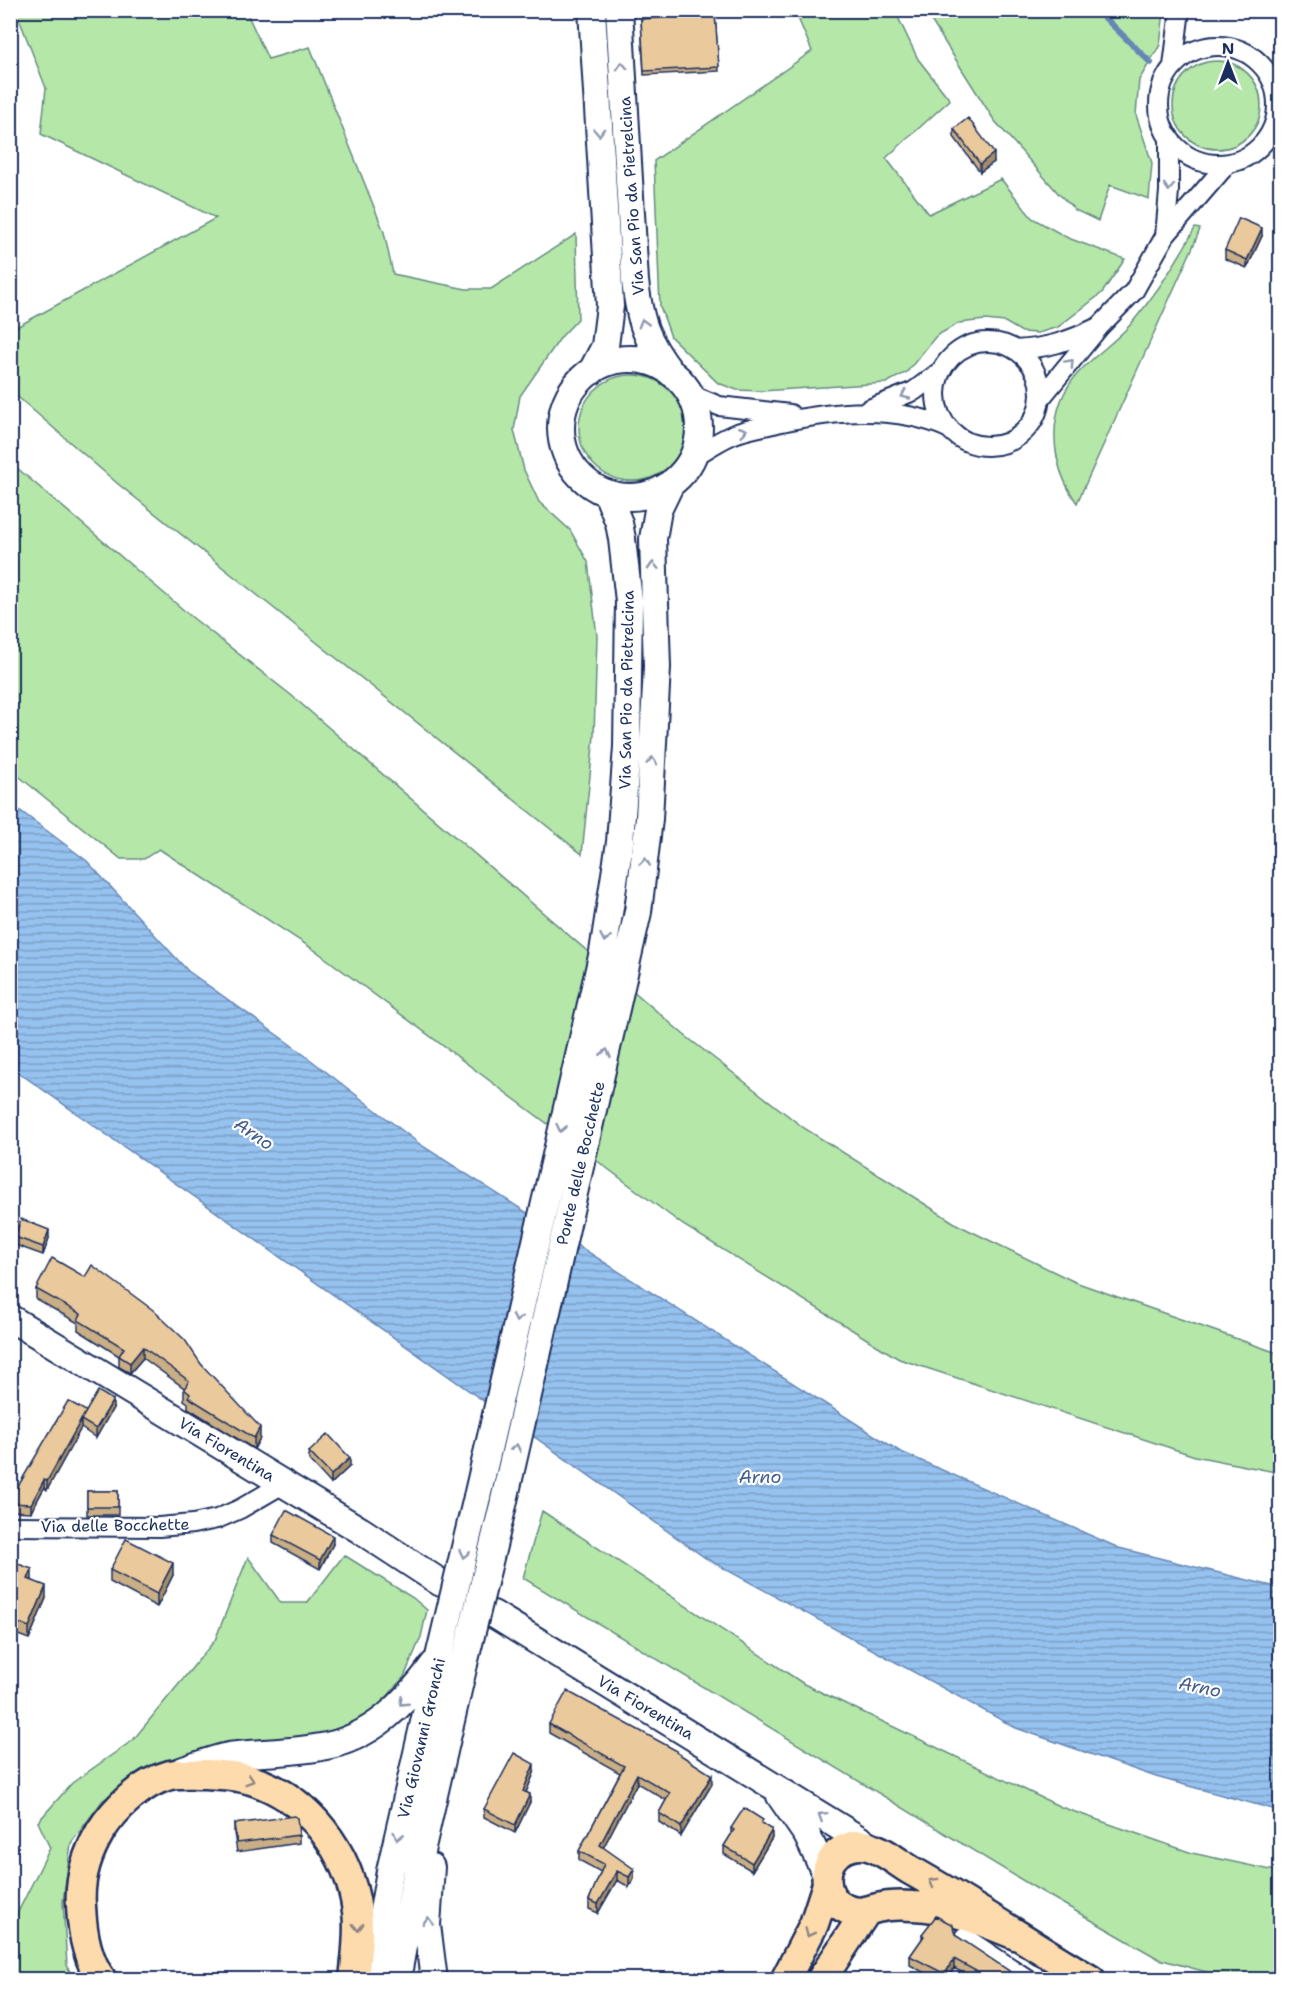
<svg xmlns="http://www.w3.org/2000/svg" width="1291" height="1990" font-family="'Shantell Sans',sans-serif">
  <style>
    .green { fill: #b4e7a8; stroke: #688b83; stroke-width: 1.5 }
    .water { fill: url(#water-rules); stroke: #6587b5; stroke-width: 1.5 }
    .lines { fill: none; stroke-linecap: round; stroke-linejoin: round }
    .stream { stroke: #6587b5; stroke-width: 6 }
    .minor-casing { stroke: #1b2f5e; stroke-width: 22 }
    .secondary-casing { stroke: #1b2f5e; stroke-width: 30 }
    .primary-casing { stroke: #1b2f5e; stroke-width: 33 }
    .minor { stroke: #fff; stroke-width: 18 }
    .secondary { stroke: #fff; stroke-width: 26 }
    .primary { stroke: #fedbac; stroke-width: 28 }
    .secondary-bridge-casing { stroke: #1b2f5e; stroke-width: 30; stroke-linecap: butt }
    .secondary-bridge { stroke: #fff; stroke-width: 26 }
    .wall { fill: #c9ae86; stroke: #1b2f5e; stroke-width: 1.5 }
    .shaded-wall { fill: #a48d6d; stroke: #1b2f5e; stroke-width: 1.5 }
    .building { fill: #eaca9c; stroke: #1b2f5e; stroke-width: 1.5 }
    .oneway { stroke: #8d97ae }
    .oneway2 { stroke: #8c8585 }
    .labels { text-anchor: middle; stroke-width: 4.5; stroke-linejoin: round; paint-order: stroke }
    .street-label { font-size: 16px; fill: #1b2f5e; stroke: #fff }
    .water-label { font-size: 18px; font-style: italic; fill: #405b8a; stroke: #fff }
  </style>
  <defs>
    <pattern id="water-rules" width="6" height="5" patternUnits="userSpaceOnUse" patternTransform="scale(1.5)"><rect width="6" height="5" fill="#96c2ef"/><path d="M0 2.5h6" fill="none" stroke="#7a9ec5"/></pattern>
  </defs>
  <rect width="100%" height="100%" fill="#fff"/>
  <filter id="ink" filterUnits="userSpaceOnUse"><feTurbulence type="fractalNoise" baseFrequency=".0167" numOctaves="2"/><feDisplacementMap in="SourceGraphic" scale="12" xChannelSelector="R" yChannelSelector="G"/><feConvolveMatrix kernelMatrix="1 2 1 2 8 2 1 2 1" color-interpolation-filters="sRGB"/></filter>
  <g filter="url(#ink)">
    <path class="green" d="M16 11H246L268 59 310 47 384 232 393 274 466 289H491L576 234 578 319 561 337 520 396 514 430 524 470 539 502 570 530 588 562 597 636 594 736 582 854 118 484 11 391V330L216 218 41 134 46 88Z
      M795 11H895L918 59 950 100 886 158 929 214 1001 179 1032 218 1068 238 1125 259 1102 293 1058 327 1038 333 1022 332 1005 322 985 320 959 323 936 336 907 372 886 383 761 391 737 390 718 383 671 337 660 306 654 161 812 51Z
      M925 11H1164L1160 45 1139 80 1136 115 1152 163 1149 199 1110 185 1098 221 1075 210 1058 193 994 120Z
      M1173 105a44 44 0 1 1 88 0a44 44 0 1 1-88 0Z
      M1195 228 1200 229 1192 249 1077 503C1049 463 1045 408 1080 371 1096 354 1116 341 1131 324 1156 294 1177 262 1195 228Z
      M579 428a53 53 0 1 1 106 0a53 53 0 1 1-106 0Z
      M10 462 193 618 291 695 683 1034 804 1128 958 1225 1075 1282 1280 1354V1473L1195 1456 899 1359 683 1225 316 951 159 849 144 859H121L11 770Z
      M542 1511 804 1684 1061 1807 1192 1853 1280 1872V1979H1232L1159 1959 1032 1886 523 1578Z
      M344 1555 413 1598 427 1610 421 1637 404 1677 374 1712 329 1733 268 1740 150 1769 103 1800 71 1843 63 1902 67 1965 73 1979H11L10 1928 50 1848 38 1822 72 1783 133 1740 215 1640 248 1557 281 1603H307Z"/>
    <path class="water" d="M10 803 87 861 188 971 294 1047 421 1145 899 1451 1119 1548 1280 1588V1811L1156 1777 1016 1728 707 1559 11 1067Z"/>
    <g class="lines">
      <path class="stream" d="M1097 10 1151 63"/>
      <defs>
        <path id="minor" d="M1159 105a59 59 0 1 1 118 0a59 59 0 1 1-118 0Z
          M1173 66 1180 10
          M1165 236 1169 191V137
          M936 394a52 52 0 1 1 104 0a52 52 0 1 1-104 0Z
          M1015 350C1047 348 1067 342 1096 328
          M690 394 719 406 790 414
          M1040 399 1100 326 1134 291 1165 236 1227 164
          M869 409 914 391 942 370
          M692 458C705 450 718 441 732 435 746 429 762 427 777 423 834 411 895 404 950 429
          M10 1526 159 1527 193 1524 217 1519 240 1509 283 1484
          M964 1937 1029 1980"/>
        <path id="secondary" d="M619 10 635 281C640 323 646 340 671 373
          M561 428a69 69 0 1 1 138 0a69 69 0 1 1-138 0Z
          M592 371 605 346 610 306 592 10
          M10 1318 360 1530 441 1583
          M477 1497 603 952 620 842 627 747 629 601 622 539 619 523 607 493
          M503 1505 638 912 649 819 657 667 653 539 658 510 671 483
          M493 1614 872 1847
          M181 1771C196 1766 212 1759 229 1756 260 1752 291 1753 321 1747 371 1739 406 1703 434 1664
          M780 1796 807 1835 827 1877
          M431 1867 427 1925 434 1980
          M371 1980 390 1871 439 1657
          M397 1980 417 1869 464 1664"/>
        <path id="primary" d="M1018 1936C984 1922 951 1907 913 1906 902 1905 889 1905 877 1908 866 1911 858 1914 846 1909 820 1898 820 1859 846 1848 853 1845 861 1844 868 1846 884 1850 898 1863 912 1871 973 1905 1030 1944 1091 1980
          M102 1980C87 1960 82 1930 81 1906 79 1880 87 1854 100 1832 115 1808 141 1783 170 1775 181 1773 195 1774 206 1774 221 1775 237 1775 251 1780 309 1798 349 1852 357 1911 360 1934 356 1957 354 1980
          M785 1980 814 1924 827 1884
          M821 1980 866 1912"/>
      </defs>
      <use href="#minor" class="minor-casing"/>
      <use href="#secondary" class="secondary-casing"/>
      <use href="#primary" class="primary-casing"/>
      <use href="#minor" class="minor"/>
      <use href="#secondary" class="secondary"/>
      <use href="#primary" class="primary"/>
      <defs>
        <path id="secondary-bridge" d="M439 1657 477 1497
          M464 1664 503 1505"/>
      </defs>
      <use href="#secondary-bridge" class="secondary-bridge-casing"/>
      <use href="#secondary-bridge" class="secondary-bridge"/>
    </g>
    <path class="wall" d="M715 14 719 71 644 75 641 19Z
      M954 129 994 162 980 172 954 137Z
      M1262 236 1247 268 1225 259V250Z
      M15 1237 49 1238 43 1255 15 1245Z
      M36 1289 201 1364 260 1438 254 1449 188 1408V1403L184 1400V1388L143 1358 130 1373 119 1367V1356L78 1330V1323L36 1299Z
      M113 1408 96 1438 81 1428 47 1490 44 1488 31 1512 10 1511V1500L86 1411Z
      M309 1452 350 1466 331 1484 309 1460Z
      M87 1491H118V1515H87Z
      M273 1535 333 1544 320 1569 273 1543Z
      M10 1561 32 1580 46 1598 29 1639 10 1632Z
      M110 1570 173 1575 157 1607 110 1582Z
      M549 1724 677 1753 712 1784 681 1836 659 1822V1813L666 1800 637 1783 603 1848 634 1878 629 1887 617 1880 598 1913 589 1909V1900L601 1872 579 1860V1851L620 1773 549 1733Z
      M534 1773 526 1792 530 1802 515 1833 484 1817V1809Z
      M234 1824 299 1835V1843L237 1852 234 1833Z
      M763 1824 772 1838 752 1871 724 1854V1846L731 1835V1828Z
      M954 1932 958 1937 1014 1980 972 1978 954 1968 947 1980H938L910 1965V1956L922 1939V1934Z"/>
    <path class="shaded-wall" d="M994 153V162L980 172V164Z
      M1262 228V236L1247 268V260Z
      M49 1230V1238L43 1255V1247Z
      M143 1347V1358L130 1373V1363Z
      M113 1400V1408L96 1438V1429Z
      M86 1411 81 1420V1428L47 1490V1481Z
      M260 1427V1438L254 1449V1438Z
      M350 1458V1466L331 1484V1475Z
      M44 1480V1488L31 1512V1504Z
      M333 1536V1544L320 1569V1560Z
      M173 1563V1575L157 1607V1594Z
      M32 1569V1582L28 1579Z
      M46 1586V1598L29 1639V1627Z
      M534 1764V1773L523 1800V1791Z
      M637 1774V1783L600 1854V1845Z
      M712 1775V1784L681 1836V1827Z
      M530 1794V1802L515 1833V1825Z
      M772 1830V1838L752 1871V1863Z
      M634 1869V1878L629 1887V1877Z
      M617 1871V1880L598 1913V1904Z
      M954 1959V1968L947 1980H945V1974Z"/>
    <path class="building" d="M715 14 719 67 644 71 641 19Z
      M968 118 994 153 980 164 954 129Z
      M1239 218 1262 228 1247 260 1225 250Z
      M21 1219 49 1230 43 1247 15 1237Z
      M52 1258 85 1277 92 1265 153 1310 185 1340 201 1364 260 1427 254 1438 188 1397 190 1394 184 1389 189 1381 143 1347 130 1363 119 1356 124 1348 78 1320 81 1314 36 1289Z
      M98 1391 113 1400 96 1429 81 1420Z
      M68 1401 86 1411 47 1481 44 1480 31 1504 10 1503V1500Z
      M328 1434 350 1458 331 1475 309 1452Z
      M87 1491H118V1507H87Z
      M286 1510 333 1536 320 1560 273 1535Z
      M126 1539 173 1563 157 1594 110 1570Z
      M10 1561 32 1569 28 1579 46 1586 29 1627 10 1620Z
      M567 1691 677 1751 676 1752 712 1775 681 1827 659 1813 670 1793 637 1774 600 1845 634 1869 629 1877 617 1871 598 1904 589 1900 604 1864 579 1851 624 1766 549 1724Z
      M514 1753 534 1764 523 1791 530 1794 515 1825 484 1809Z
      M744 1808 763 1820 761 1823 772 1830 752 1863 724 1846 734 1830 731 1828Z
      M294 1816 297 1818 299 1835 237 1843 234 1824Z
      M936 1916 953 1925 954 1932 958 1937 1014 1974 1012 1980H972L976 1971 954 1959 945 1974 910 1956 924 1936 922 1934Z"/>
    <defs><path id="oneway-chevron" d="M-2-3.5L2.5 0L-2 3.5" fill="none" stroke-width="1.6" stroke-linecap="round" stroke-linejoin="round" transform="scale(1.5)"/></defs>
    <g class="oneway">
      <use href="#oneway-chevron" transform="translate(622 66) rotate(-93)"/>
      <use href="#oneway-chevron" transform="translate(599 132) rotate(87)"/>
      <use href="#oneway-chevron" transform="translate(1169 187) rotate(93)"/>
      <use href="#oneway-chevron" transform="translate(643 323) rotate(-106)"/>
      <use href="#oneway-chevron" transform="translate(1070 363) rotate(-47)"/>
      <use href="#oneway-chevron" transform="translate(905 395) rotate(155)"/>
      <use href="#oneway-chevron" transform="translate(743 431) rotate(-17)"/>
      <use href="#oneway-chevron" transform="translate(653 566) rotate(-92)"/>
      <use href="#oneway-chevron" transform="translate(652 761) rotate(-87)"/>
      <use href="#oneway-chevron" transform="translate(645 862) rotate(-84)"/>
      <use href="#oneway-chevron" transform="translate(605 938) rotate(101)"/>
      <use href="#oneway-chevron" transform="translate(606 1053) rotate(-77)"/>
      <use href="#oneway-chevron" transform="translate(561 1128) rotate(103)"/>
      <use href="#oneway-chevron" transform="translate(517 1318) rotate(103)"/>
      <use href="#oneway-chevron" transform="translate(516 1448) rotate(-77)"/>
      <use href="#oneway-chevron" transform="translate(464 1554) rotate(103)"/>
      <use href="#oneway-chevron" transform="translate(403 1702) rotate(137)"/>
      <use href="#oneway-chevron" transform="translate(822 1816) rotate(-148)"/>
      <use href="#oneway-chevron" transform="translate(398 1836) rotate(103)"/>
      <use href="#oneway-chevron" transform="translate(428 1921) rotate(-89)"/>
    </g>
    <g class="oneway2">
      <use href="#oneway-chevron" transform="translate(250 1780) rotate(17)"/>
      <use href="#oneway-chevron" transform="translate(933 1882) rotate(-151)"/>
      <use href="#oneway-chevron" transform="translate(358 1927) rotate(89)"/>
      <use href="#oneway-chevron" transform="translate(809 1933) rotate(117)"/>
    </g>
  </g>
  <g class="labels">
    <g class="street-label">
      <text transform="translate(631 196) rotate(-94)" y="6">Via San Pio da Pietrelcina</text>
      <text transform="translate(626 690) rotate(-89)" y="6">Via San Pio da Pietrelcina</text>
      <text transform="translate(580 1163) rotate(-77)" y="6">Ponte delle Bocchette</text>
      <text transform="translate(227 1449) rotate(31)" y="6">Via Fiorentina</text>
      <text transform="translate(115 1525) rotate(-1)" y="6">Via delle Bocchette</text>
      <text transform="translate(646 1707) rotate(31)" y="6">Via Fiorentina</text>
      <text transform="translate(421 1738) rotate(-77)" y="6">Via Giovanni Gronchi</text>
    </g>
    <g class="water-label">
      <text transform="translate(254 1134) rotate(34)" y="6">Arno</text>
      <text x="760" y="1483">Arno</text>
      <text transform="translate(1200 1687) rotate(12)" y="6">Arno</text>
    </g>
  </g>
  <rect width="1291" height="1990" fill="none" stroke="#fff" stroke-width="36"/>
  <rect x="18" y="18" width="1255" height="1954" fill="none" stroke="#1b2f5e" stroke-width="2" filter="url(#ink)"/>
  <g transform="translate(1228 63)" stroke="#ffffff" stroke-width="4.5" paint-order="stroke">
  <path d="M0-4.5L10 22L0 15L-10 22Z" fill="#1b2f5e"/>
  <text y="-9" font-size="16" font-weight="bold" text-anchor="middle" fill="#1b2f5e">N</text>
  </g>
</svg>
